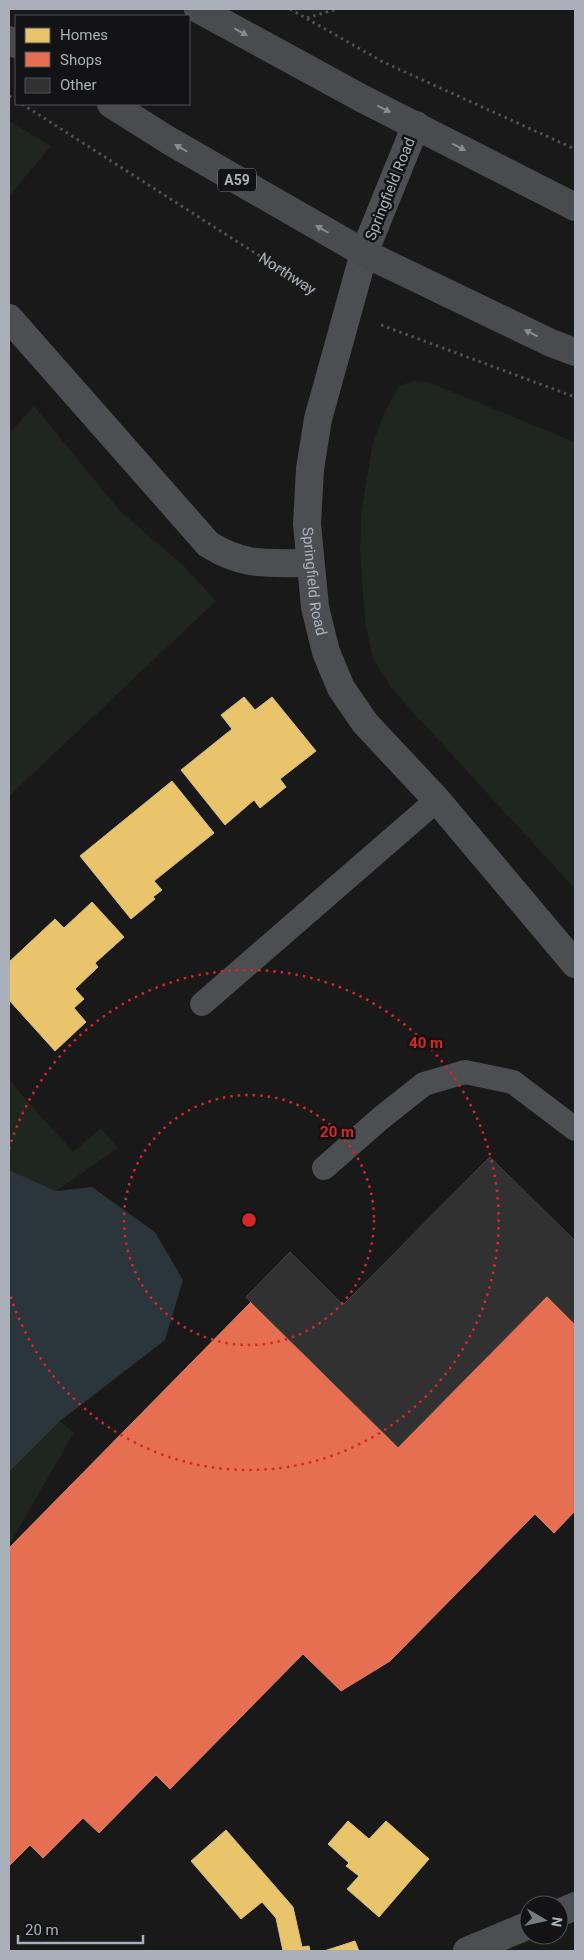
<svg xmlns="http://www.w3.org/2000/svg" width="584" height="1960" font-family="Roboto,sans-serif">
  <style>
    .green { fill: #1e261f }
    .water { fill: #2b353c }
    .homes { fill: #e9c46a; stroke: #d6be82 }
    .shops { fill: #e76f51; stroke: #d48270 }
    .building { fill: #313131; stroke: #414245 }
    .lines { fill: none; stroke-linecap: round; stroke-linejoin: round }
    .path { stroke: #4f5053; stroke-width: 3; stroke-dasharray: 2.5 4; stroke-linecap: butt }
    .service { stroke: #4c4e52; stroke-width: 24 }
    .minor { stroke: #4c4e52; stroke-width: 28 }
    .tertiary { stroke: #4c4e52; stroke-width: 28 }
    .trunk { stroke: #4a4b4e; stroke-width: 28 }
    .oneway { fill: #888d94 }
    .ring { fill: none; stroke: #d62828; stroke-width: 2.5; stroke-dasharray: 2.5 5 }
    .labels { text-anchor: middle; stroke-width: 5; stroke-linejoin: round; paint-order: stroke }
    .shield { fill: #131315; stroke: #7c8188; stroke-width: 1 }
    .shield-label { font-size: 14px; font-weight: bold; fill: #a9b0ba }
    .street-label { font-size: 15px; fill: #a9b0ba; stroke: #131315 }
    .centre { fill: #d62828; stroke: #131315; stroke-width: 2.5 }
    .ring-label { font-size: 15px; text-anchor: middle; font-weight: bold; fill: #d62828; stroke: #131315; stroke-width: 5; stroke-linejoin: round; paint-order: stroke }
  </style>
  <rect width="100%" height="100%" fill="#191919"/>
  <path class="green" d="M9 121 51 146 9 196Z
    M413 381 428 382 575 442V889L391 688 372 656 365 621 360 551 361 516 372 446 383 416 399 386Z
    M34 406 121 512 183 565 216 601 9 796V434Z
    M9 1080 73 1152 101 1128 118 1148 56 1191 9 1170Z
    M60 1421 74 1433 9 1545V1472Z"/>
  <path class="water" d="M9 1170 56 1191 92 1187 155 1232 183 1280 165 1340 60 1421 9 1472Z"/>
  <path class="homes" d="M244 697 255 710 272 697 316 751 280 779 286 787 260 808 254 800 225 825 181 770 232 729 221 715Z
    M172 781 214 833 154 881 162 890 153 897 155 899 131 919 80 856Z
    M92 902 124 937 95 963 98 967 75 989 84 999 74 1008 86 1022 55 1051 9 1000V962L55 919 64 928Z
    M348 1821 369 1839 386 1821 429 1859 379 1917 347 1889 359 1876 346 1866 349 1863 328 1844Z
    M226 1830 293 1907 302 1947 309 1946 310 1951H283L276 1918 262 1902 241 1919 191 1861Z
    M355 1941 359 1951H324Z"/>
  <path class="shops" d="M547 1296 575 1324V1511L554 1533 535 1514 390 1661 341 1691 303 1654 170 1789 156 1775 99 1833 83 1818 43 1858 30 1845 9 1866V1548L251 1302 398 1447Z"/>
  <path class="building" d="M490 1157 575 1241V1324L547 1296 398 1447 246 1297 290 1252 343 1305Z"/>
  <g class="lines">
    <g class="path">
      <path d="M290 9 383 62 575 149"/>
      <path d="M307 18 337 9"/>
      <path d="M9 96 16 100"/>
      <path id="s1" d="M22 104 316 292"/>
      <path d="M381 325 575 397"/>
    </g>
    <path class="service" d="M202 1004 437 800
      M324 1168 381 1118 424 1084 465 1072 513 1082 575 1129"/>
    <path class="minor" d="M9 318 208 544C244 567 269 563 310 563"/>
    <g class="tertiary">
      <path id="s2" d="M416 125 364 253 318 419 310 469 307 524 315 607 326 652 341 688 365 723 437 800 575 964"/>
      <path d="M559 1913 575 1906"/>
      <path d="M467 1951 529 1925"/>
    </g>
    <path class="trunk" d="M198 9 363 99 575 207
      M9 40 16 44
      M111 104 168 140 364 253 551 343 575 352"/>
  </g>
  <defs><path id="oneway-solid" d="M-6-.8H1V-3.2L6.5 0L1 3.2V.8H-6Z" transform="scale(1.25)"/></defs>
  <g class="oneway">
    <use href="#oneway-solid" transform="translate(241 32) rotate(29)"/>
    <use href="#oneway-solid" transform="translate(384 109) rotate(26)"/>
    <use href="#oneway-solid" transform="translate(459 147) rotate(27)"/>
    <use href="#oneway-solid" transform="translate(181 148) rotate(-150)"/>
    <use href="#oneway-solid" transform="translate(322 229) rotate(-150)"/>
    <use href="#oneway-solid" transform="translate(531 333) rotate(-154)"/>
  </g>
  <g class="ring">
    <circle cx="249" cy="1220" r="125"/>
    <path d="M9 1149A250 250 0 1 1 9 1291"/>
  </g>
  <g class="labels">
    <rect class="shield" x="218" y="168.5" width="38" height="23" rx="4"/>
    <g class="shield-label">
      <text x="237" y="185">A59</text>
    </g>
    <g class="street-label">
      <text transform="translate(390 189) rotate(-68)" y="5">Springfield Road</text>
      <text dy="5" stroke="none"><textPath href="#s1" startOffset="315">Northway</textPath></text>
      <text dy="5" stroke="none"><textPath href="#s2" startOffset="474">Springfield Road</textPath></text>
    </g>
  </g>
  <circle cx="249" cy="1220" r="8" class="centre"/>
  <g class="ring-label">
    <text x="426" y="1048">40 m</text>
    <text x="337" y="1137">20 m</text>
  </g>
  <rect width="584" height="1960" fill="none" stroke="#a9b0ba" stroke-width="20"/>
  <rect x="15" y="15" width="175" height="90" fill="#131315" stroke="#4f5257"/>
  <rect x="25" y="28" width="25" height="15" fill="#e9c46a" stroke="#4f5257"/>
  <text x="60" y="40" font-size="15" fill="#a9b0ba">Homes</text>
  <rect x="25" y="52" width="25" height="15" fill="#e76f51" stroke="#4f5257"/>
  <text x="60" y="65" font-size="15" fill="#a9b0ba">Shops</text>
  <rect x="25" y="78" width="25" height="15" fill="#313131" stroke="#4f5257"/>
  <text x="60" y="90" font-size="15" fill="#a9b0ba">Other</text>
  <g transform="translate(544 1920) rotate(99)"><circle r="24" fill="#131315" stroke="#4f5257"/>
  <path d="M0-4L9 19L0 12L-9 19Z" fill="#777b82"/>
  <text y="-8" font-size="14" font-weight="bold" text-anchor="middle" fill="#a9b0ba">N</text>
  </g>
  <path d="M18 1935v8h125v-8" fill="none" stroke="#a9b0ba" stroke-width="2.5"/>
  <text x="25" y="1935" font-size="15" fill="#a9b0ba" stroke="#131315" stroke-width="4" paint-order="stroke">20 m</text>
</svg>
